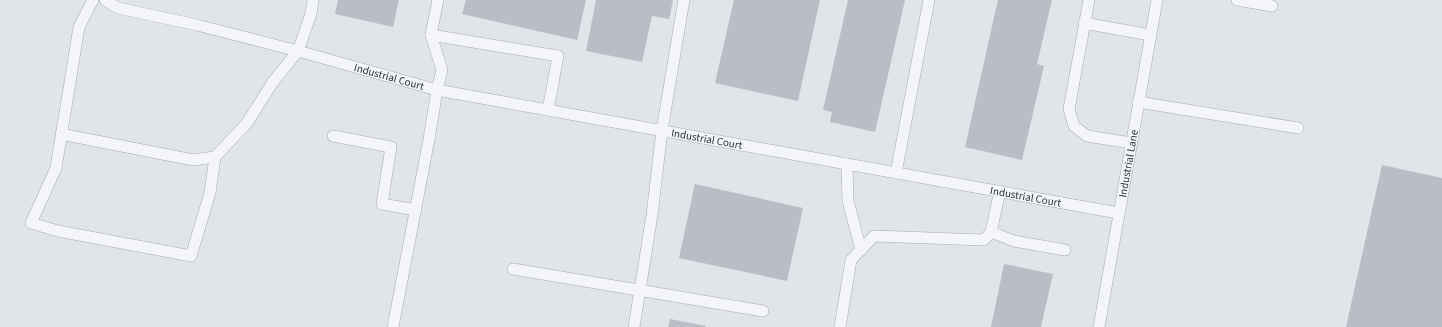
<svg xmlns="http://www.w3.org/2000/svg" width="1442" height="327" font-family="'Source Sans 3',sans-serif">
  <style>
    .building { fill: #b9bdc6 }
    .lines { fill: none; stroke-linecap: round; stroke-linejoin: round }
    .service-casing { stroke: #a6abb3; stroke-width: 12 }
    .service { stroke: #f4f5f8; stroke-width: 11 }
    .labels { text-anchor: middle; stroke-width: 3; stroke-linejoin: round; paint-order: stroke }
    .street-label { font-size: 11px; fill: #2a3240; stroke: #f1f3f7 }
  </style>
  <rect width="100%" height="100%" fill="#e1e4e9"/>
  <path class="building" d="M338 0H399L393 27 335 14Z
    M466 0H586L577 40 462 14Z
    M596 0H673L669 19 652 16 642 62 586 51Z
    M734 0H820L798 101 715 83Z
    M848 0H905L875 132 830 122 832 112 823 110Z
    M998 0H1052L1037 64 1044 66 1022 160 965 147Z
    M1382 165 1442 178V327H1346Z
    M695 184 803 208 787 281 679 258Z
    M1004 264 1053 274 1041 327H991Z
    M670 319 706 326V327H668Z"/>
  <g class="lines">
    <defs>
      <g id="service">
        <path d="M93 0 79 27 56 168 31 223 58 231 191 256 210 193 215 157"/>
        <path id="s1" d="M105 0 118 8 197 25 298 51 437 90 1118 213"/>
        <path d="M1089 0 1069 109 1074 126 1087 136 1131 143"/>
        <path d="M1237 0 1272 6"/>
        <path d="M1084 23 1150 35"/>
        <path d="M431 35 558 56 548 110"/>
        <path d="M1138 102 1298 128"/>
        <path d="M61 134 193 160 215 157 247 123 273 82 298 51 311 14 313 0"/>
        <path d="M333 136 391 147 382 204 416 210"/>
        <path d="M847 164 848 201 861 250"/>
        <path d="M896 173 929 0"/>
        <path d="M1000 191 991 232 1014 241 1065 250"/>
        <path d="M513 269 763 311"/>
        <path d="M393 327 429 139 437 90 442 70 431 35 438 0"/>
        <path d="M634 327 652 215 662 130 684 0"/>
        <path d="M840 327 851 260 874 236 984 240 991 232"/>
        <path id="s2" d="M1099 327 1157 0"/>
      </g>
    </defs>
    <use href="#service" class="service-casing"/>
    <use href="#service" class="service"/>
  </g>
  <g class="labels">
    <g class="street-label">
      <text dy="4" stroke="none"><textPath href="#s1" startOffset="295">Industrial Court</textPath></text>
      <text dy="4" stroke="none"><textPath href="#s1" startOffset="619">Industrial Court</textPath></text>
      <text dy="4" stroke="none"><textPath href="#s2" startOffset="166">Industrial Lane</textPath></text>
      <text dy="4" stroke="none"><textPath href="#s1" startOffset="943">Industrial Court</textPath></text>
    </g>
  </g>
</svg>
